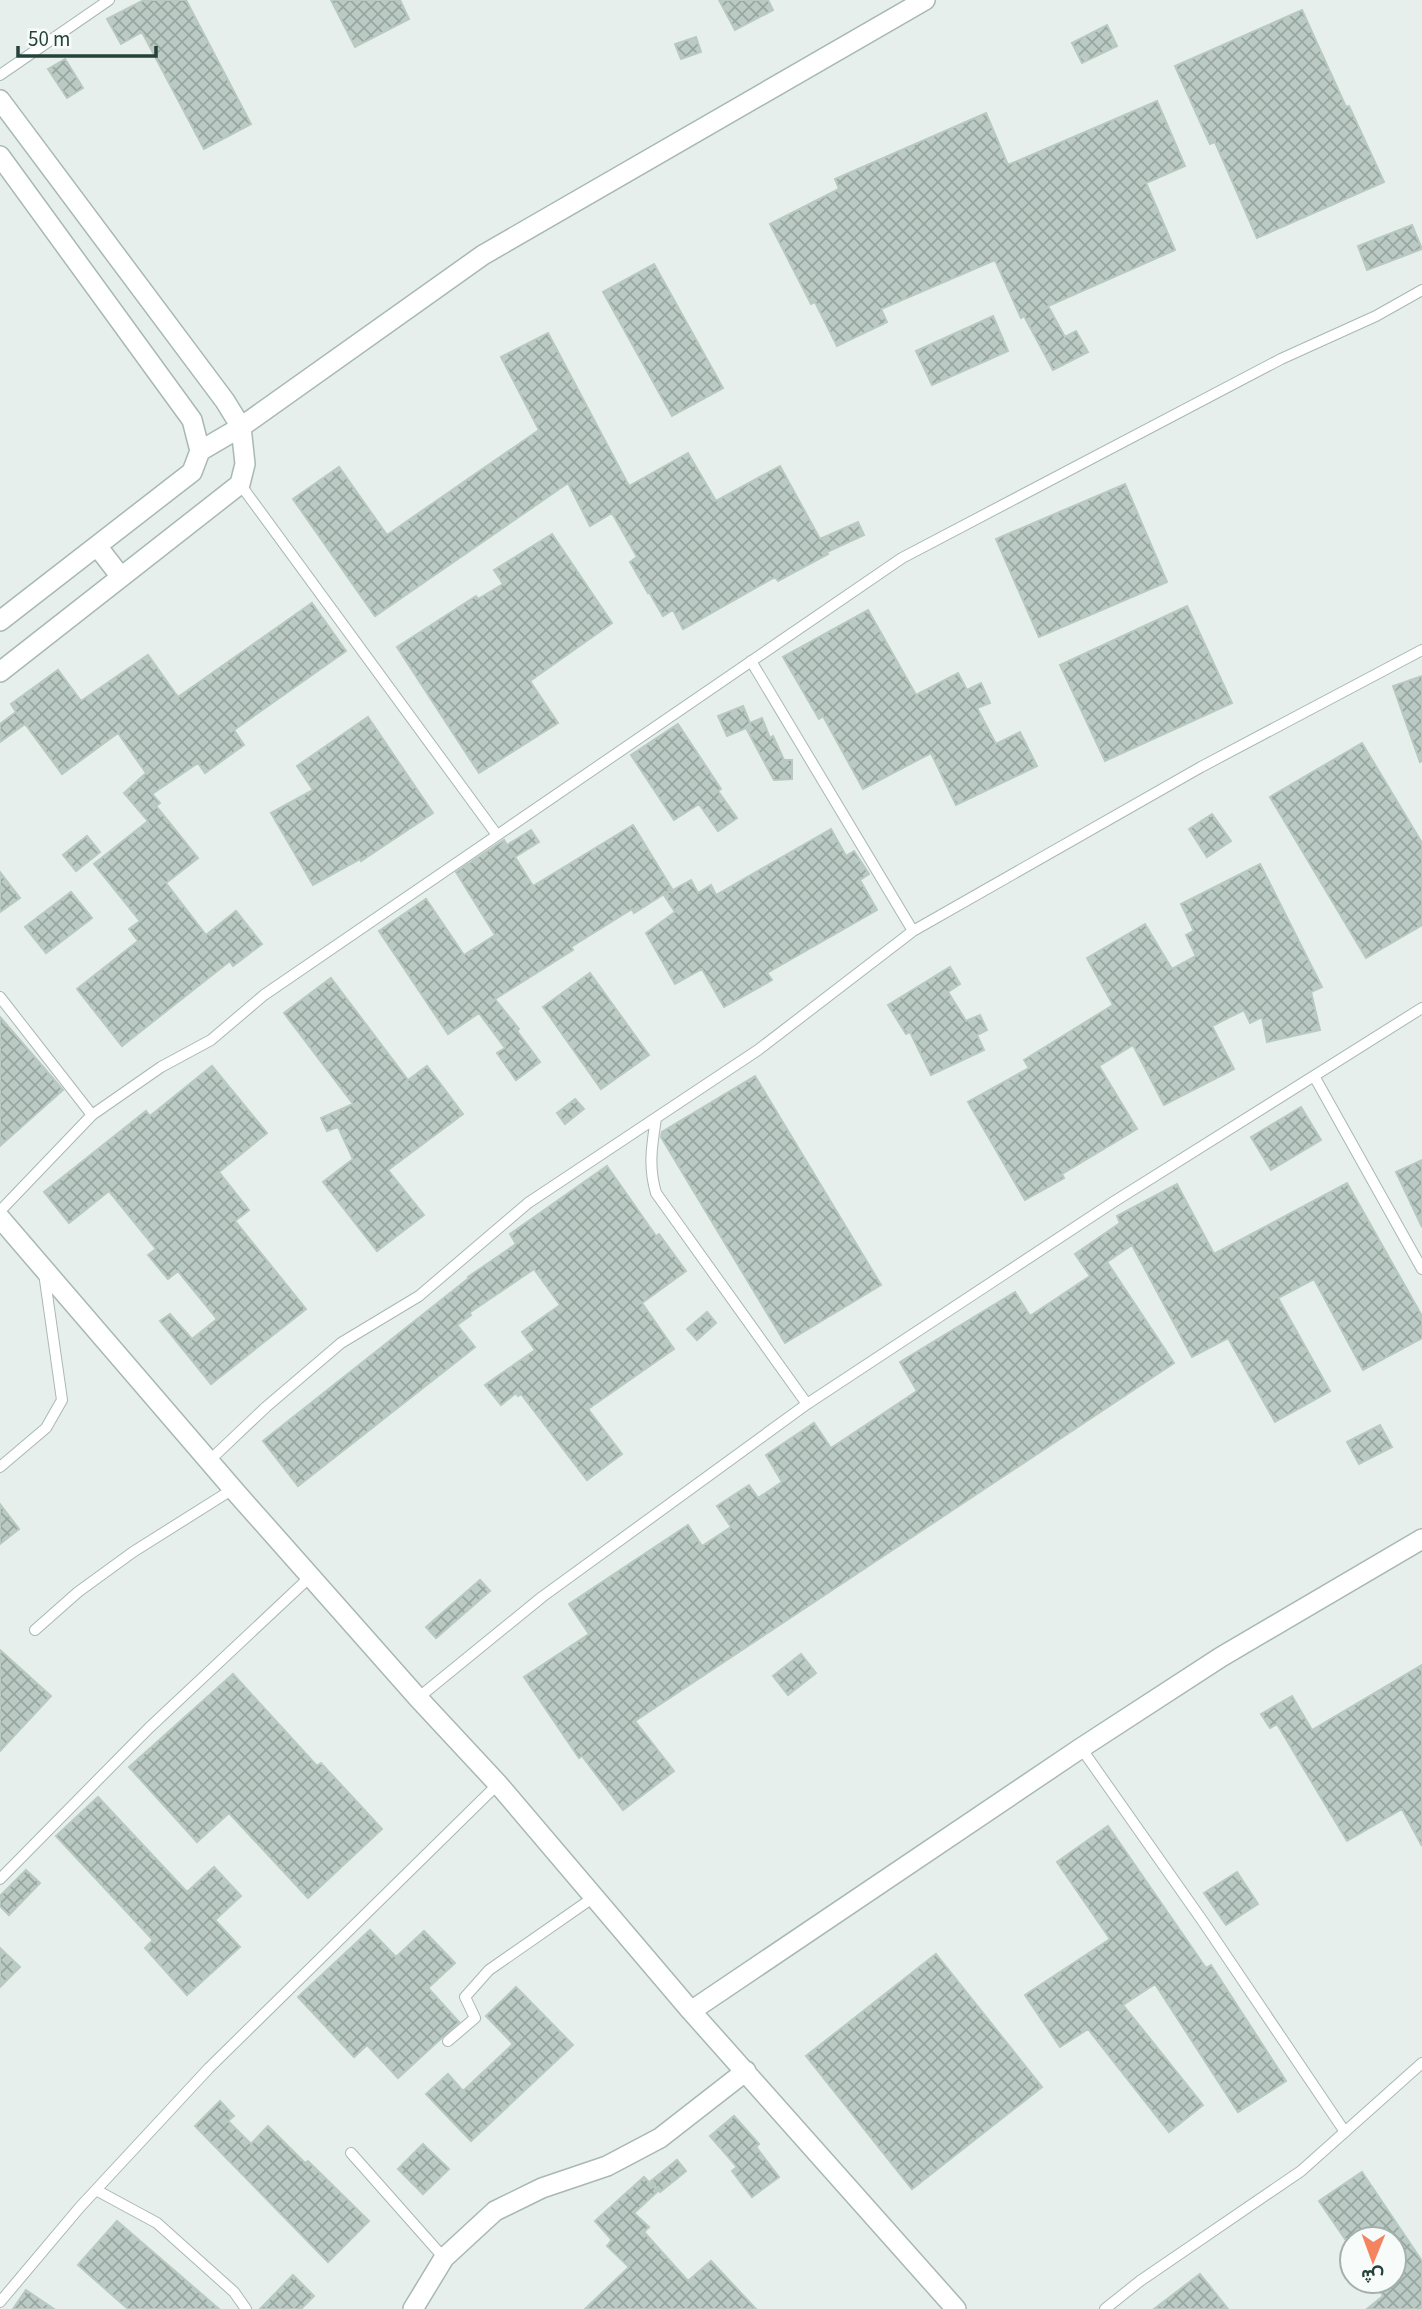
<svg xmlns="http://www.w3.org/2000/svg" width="1422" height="2309" font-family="'Source Sans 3',Vazirmatn,sans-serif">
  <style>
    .building { fill: url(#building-cross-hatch); stroke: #b8c9c2; stroke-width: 2 }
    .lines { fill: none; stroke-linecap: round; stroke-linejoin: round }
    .lane-casing { stroke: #a8b8b2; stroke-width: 12 }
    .street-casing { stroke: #a8b8b2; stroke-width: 22 }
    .lane { stroke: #fff; stroke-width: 10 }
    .street { stroke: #fff; stroke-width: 19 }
  </style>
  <defs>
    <pattern id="building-cross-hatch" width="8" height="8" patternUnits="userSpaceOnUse" patternTransform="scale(1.75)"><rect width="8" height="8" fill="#bbcac4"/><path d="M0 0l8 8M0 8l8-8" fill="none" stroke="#98a6a0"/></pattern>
  </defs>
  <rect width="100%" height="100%" fill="#e6efeb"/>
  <path class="building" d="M144 0H186L251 124 204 149 142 32 121 44 107 19Z
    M331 0H400L409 19 355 47Z
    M719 0H768L773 10 735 30Z
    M1302 10 1346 107 1349 106 1384 182 1257 238 1215 142 1210 144 1175 66Z
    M1107 25 1117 46 1082 63 1072 43Z
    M696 37 701 52 681 59 675 44Z
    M65 59 83 88 67 98 48 69Z
    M1157 101 1185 166 1146 183 1175 250 1048 306 1065 337 1076 331 1088 352 1053 370 1024 316 1021 318 995 260 881 309 887 322 837 346 815 302 811 304 770 224 839 189 835 179 986 113 1008 165Z
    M1412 225 1422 249 1367 270 1358 246Z
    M654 264 723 388 672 416 603 292Z
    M993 316 1008 351 932 385 916 351Z
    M548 333 629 486 688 453 716 501 780 466 820 539 858 522 864 535 827 552 828 554 778 581 775 577 683 629 673 610 663 616 649 592 648 593 630 562 637 557 612 513 590 526 568 483 375 616 293 499 339 467 387 535 539 430 501 357Z
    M1125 484 1167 582 1039 637 996 539Z
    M552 534 612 623 530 681 558 723 479 773 397 647 476 596 478 599 503 584 494 570Z
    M312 603 346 651 234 730 244 745 205 773 198 763 152 794 160 803 156 806 198 858 166 883 206 935 236 911 262 944 233 966 230 961 122 1046 77 989 138 941 129 929 140 921 94 864 148 821 124 793 146 773 118 733 62 774 25 724 0 742V724L16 712 11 704 58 670 81 701 148 655 178 697Z
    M1187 606 1232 703 1105 761 1060 665Z
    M868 610 916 695 958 673 967 690 981 683 990 703 977 708 996 744 1020 732 1037 766 956 805 931 753 863 789 823 716 819 719 783 657Z
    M1422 676V761L1420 762 1393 686Z
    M743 706 750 723 762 718 770 738 773 736 784 760H792V779L774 780 746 728 727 736 718 716Z
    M368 717 433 813 361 861 360 859 313 885 271 813 313 790 297 766Z
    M678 724 721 789 718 791 737 818 718 831 699 804 674 820 631 755Z
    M1362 743 1422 843V925L1366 958 1270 797Z
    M1212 814 1231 841 1207 857 1189 829Z
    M633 825 672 889 634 913 632 909 571 947 573 950 495 999 519 1029 517 1031 540 1062 516 1080 497 1053 505 1048 479 1013 448 1034 379 931 426 899 464 955 495 935 456 872 504 840 507 845 531 830 539 842 515 857 533 886Z
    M831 829 846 856 854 851 869 874 860 880 877 910 767 973 772 980 724 1007 702 969 675 984 646 933 675 912 664 895 691 880 698 893 711 885 716 895Z
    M87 836 100 852 76 871 63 855Z
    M1260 864 1322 987 1311 992 1320 1030 1267 1042 1262 1017 1250 1023 1244 1010 1212 1026 1234 1069 1164 1105 1133 1045 1099 1066 1137 1129 1062 1174 1064 1178 1025 1200 968 1102 1029 1068 1024 1060 1113 1005 1087 958 1145 924 1172 969 1196 956 1186 935 1194 931 1181 904Z
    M0 872 20 898 0 912Z
    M71 892 92 918 46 953 25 927Z
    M950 967 960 984 948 992 966 1021 980 1015 987 1030 977 1035 984 1050 931 1075 910 1032 906 1034 888 1005Z
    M590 973 649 1055 601 1089 543 1007Z
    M331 978 408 1080 427 1066 463 1114 388 1170 424 1215 377 1251 323 1182 353 1159 338 1127 327 1131 321 1118 353 1104 284 1013Z
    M0 1017 63 1090 0 1146Z
    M212 1066 267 1133 219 1172 249 1210 235 1221 306 1309 211 1384 160 1321 170 1314 192 1339 217 1319 178 1271 168 1279 148 1255 156 1249 109 1191 69 1223 44 1192 146 1111 150 1116Z
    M755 1076 881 1285 785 1343 661 1137 662 1132Z
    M575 1099 584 1109 565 1124 557 1113Z
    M1301 1107 1321 1140 1271 1170 1251 1137Z
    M1422 1160V1227L1396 1172Z
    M607 1166 656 1236 659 1234 686 1271 642 1303 674 1349 588 1409 622 1454 587 1480 521 1394 518 1396 516 1393 501 1405 485 1385 535 1350 522 1332 560 1305 534 1269 469 1313 471 1315 457 1325 475 1347 298 1486 263 1441 469 1278 468 1277 516 1244 510 1234Z
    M1347 1183 1422 1316V1338L1363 1370 1314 1279 1278 1298 1330 1391 1275 1422 1228 1338 1192 1357 1132 1245 1107 1262 1174 1363 635 1721 674 1771 623 1810 582 1756 579 1758 524 1677 589 1634 569 1604 688 1525 702 1546 731 1527 717 1506 749 1485 758 1498 782 1482 766 1455 814 1423 831 1448 917 1391 900 1362 1015 1292 1030 1316 1090 1276 1075 1254 1120 1223 1117 1216 1177 1184 1214 1254Z
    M707 1312 716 1323 697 1340 687 1329Z
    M1380 1425 1392 1447 1359 1464 1347 1442Z
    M0 1504 19 1529 0 1544Z
    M480 1580 490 1591 436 1638 426 1627Z
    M0 1650 51 1696 0 1751Z
    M801 1654 816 1673 788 1695 773 1676Z
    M1422 1665V1846L1402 1809 1347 1841 1277 1724 1270 1728 1261 1714 1292 1696 1312 1730Z
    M233 1674 317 1766 321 1763 382 1829 308 1898 229 1813 197 1842 129 1767Z
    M98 1797 187 1892 214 1867 241 1896 215 1920 240 1947 187 1995 145 1948 153 1940 56 1836Z
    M1108 1826 1206 1968 1211 1965 1286 2081 1238 2112 1155 1984 1123 2005 1203 2105 1169 2132 1088 2029 1060 2047 1025 1995 1110 1939 1057 1862Z
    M26 1870 40 1883 9 1915 0 1906V1896Z
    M1237 1872 1258 1904 1226 1925 1204 1893Z
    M370 1930 396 1957 424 1931 455 1963 428 1988 459 2022 398 2078 367 2045 354 2057 298 1997Z
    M0 1948 20 1967 0 1987Z
    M936 1954 1042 2087 912 2189 806 2056Z
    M516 1987 573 2045 471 2141 426 2094 448 2074 463 2091 513 2044 486 2016Z
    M220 2101 234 2116 228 2121 251 2144 268 2126 305 2163 308 2161 369 2221 328 2262 195 2126Z
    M734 2116 759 2144 756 2147 779 2177 752 2197 732 2171 737 2167 710 2136Z
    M423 2144 449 2169 423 2194 398 2169Z
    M677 2160 686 2171 660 2192 651 2181Z
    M1362 2172 1422 2261V2309H1367L1383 2296 1373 2281H1394V2239H1345L1319 2201Z
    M644 2177 658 2191 634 2213 649 2227 644 2232 688 2281 711 2261 756 2309H585L629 2267 607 2246 612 2240 595 2221Z
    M117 2221 219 2309H128L78 2265Z
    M1200 2274 1228 2309H1154Z
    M293 2275 314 2296 301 2309H260Z
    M26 2290 54 2309H13Z"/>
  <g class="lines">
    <defs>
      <path id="lane" d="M0 75 109 0
        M240 484 497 835
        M751 661 913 931
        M0 997 92 1115
        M1314 1076 1422 1269
        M656 1118C652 1145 648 1166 656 1193L807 1404
        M0 1211 92 1115 161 1067 211 1040 264 995 902 558 1281 359 1376 316 1422 290
        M209 1461 266 1407 341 1343 419 1296 528 1203 758 1050 913 931 1201 767 1422 650
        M0 1467 46 1428 62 1400 44 1273
        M35 1630 78 1592 133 1552 233 1489
        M418 1698 542 1597 807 1404 1115 1201 1422 1008
        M1081 1748 1204 1923 1345 2132
        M0 1879 149 1728 311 1576
        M448 2041 475 2018 465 1997 489 1970 594 1897
        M351 2153 444 2258
        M96 2190 157 2223 234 2292 246 2309
        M0 2302 80 2207 209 2068 498 1784
        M1105 2309 1140 2281 1301 2171 1422 2063"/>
      <path id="street" d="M0 100 225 401 241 427 245 464 240 484 0 672
        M0 156 192 420 200 451 192 472 0 621
        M200 451 241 427 483 255 925 0
        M97 546 121 577
        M0 1218 233 1489 418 1698 498 1784 691 2011 956 2309
        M691 2011 1081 1748 1221 1657 1422 1539
        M413 2309 444 2258 495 2211 542 2188 607 2166 660 2138 746 2071"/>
    </defs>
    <use href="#lane" class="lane-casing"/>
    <use href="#street" class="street-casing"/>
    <use href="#lane" class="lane"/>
    <use href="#street" class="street"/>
  </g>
  <g transform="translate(1373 2260) rotate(181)"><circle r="33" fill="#f7fbf9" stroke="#a3b1ad" stroke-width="2"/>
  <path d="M0-5L12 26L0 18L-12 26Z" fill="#f4845f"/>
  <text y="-10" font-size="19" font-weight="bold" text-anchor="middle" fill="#24423a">ش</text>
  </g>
  <path d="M18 46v10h138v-10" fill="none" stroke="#24423a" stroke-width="3.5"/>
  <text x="28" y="46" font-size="21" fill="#24423a" stroke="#f7fbf9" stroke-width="5" paint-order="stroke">50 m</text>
</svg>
